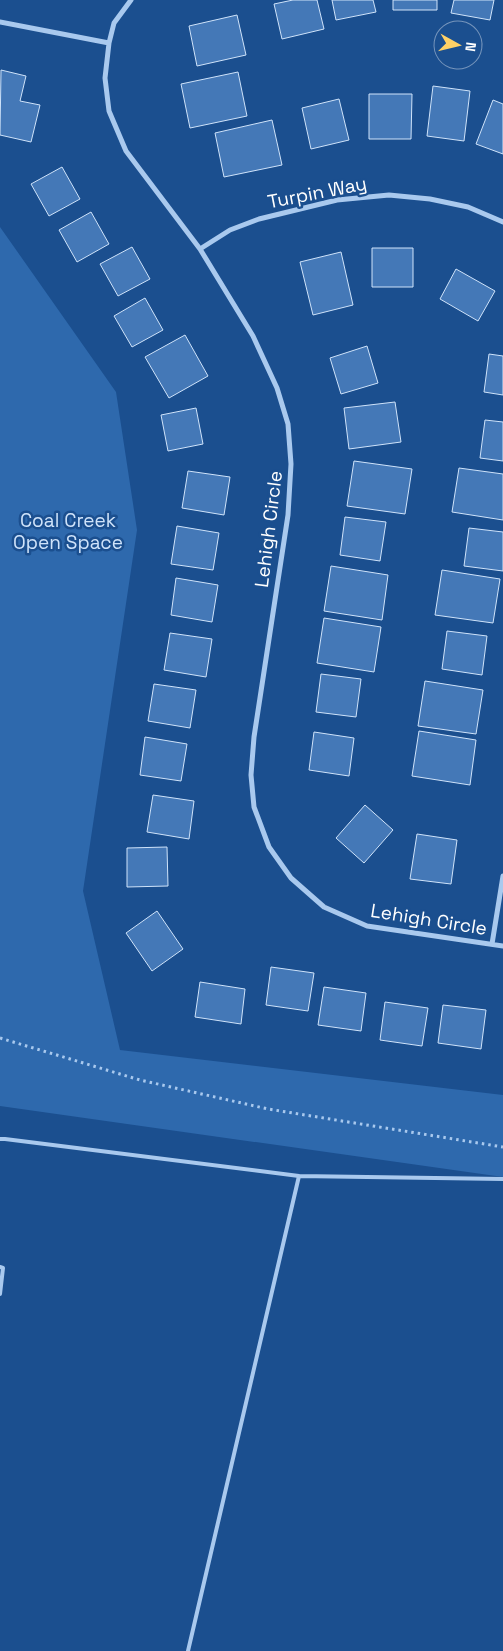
<svg xmlns="http://www.w3.org/2000/svg" width="503" height="1651" font-family="'Space Grotesk',sans-serif">
  <style>
    .green { fill: #2e69ad }
    .building { fill: #4478b7; stroke: #cfe3fa }
    .lines { fill: none; stroke-linecap: round; stroke-linejoin: round }
    .path { stroke: #a9c9ee; stroke-width: 3; stroke-dasharray: 2.5 4; stroke-linecap: butt }
    .lane { stroke: #a9c9ee; stroke-width: 4 }
    .street { stroke: #a9c9ee; stroke-width: 5 }
    .labels { text-anchor: middle; stroke-width: 5; stroke-linejoin: round; paint-order: stroke }
    .street-label { font-size: 19px; fill: #fff; stroke: #1b4f8f }
    .park-label { font-size: 19px; fill: #cfe3fa; stroke: #1b4f8f }
  </style>
  <rect width="100%" height="100%" fill="#1b4f8f"/>
  <path class="green" d="M0 227 116 392 137 530 83 891 120 1050 503 1095V1177L0 1106Z"/>
  <path class="building" d="M293 0H317L324 29 282 39 274 4Z
    M332 0H373L376 12 336 20Z
    M393 0H437V10H393Z
    M454 0H494L490 20 451 13Z
    M237 15 246 55 197 66 189 26Z
    M1 70 26 76 20 101 40 105 31 142 0 135Z
    M238 72 247 116 190 128 181 84Z
    M433 86 470 91 464 141 427 136Z
    M369 94H412L411 139H369Z
    M339 99 349 140 311 149 302 108Z
    M493 100 503 104V154L476 144Z
    M272 120 282 165 224 177 215 133Z
    M62 167 80 199 49 216 31 184Z
    M91 212 109 244 77 262 59 230Z
    M132 247 150 279 118 296 100 264Z
    M372 248H413V287H372Z
    M341 252 353 305 313 315 300 262Z
    M456 269 495 291 478 321 440 299Z
    M145 298 163 330 132 347 114 316Z
    M185 335 208 376 169 398 145 357Z
    M367 346 378 383 341 394 330 358Z
    M489 354 503 356V395L484 392Z
    M395 402 401 442 349 449 344 408Z
    M196 408 203 444 168 451 161 415Z
    M485 420 503 422V461L480 458Z
    M354 461 412 469 405 514 347 506Z
    M459 468 503 474V520L452 512Z
    M188 471 230 477 224 515 182 508Z
    M345 517 386 522 380 561 340 555Z
    M177 526 219 533 213 570 171 564Z
    M469 528 503 532V571L464 566Z
    M331 566 388 575 382 620 324 611Z
    M442 570 500 579 493 623 435 615Z
    M176 578 218 585 212 622 171 615Z
    M324 618 381 627 374 672 317 663Z
    M447 631 487 636 482 675 442 669Z
    M170 633 212 639 206 677 164 670Z
    M321 674 361 679 356 717 316 712Z
    M425 681 483 690 476 734 418 726Z
    M154 684 196 690 190 728 148 721Z
    M419 731 476 740 470 785 412 776Z
    M314 732 354 738 349 776 309 770Z
    M145 737 187 744 181 781 140 775Z
    M153 795 194 801 189 839 147 832Z
    M365 805 393 830 364 863 336 838Z
    M417 834 457 840 451 884 410 879Z
    M167 847 168 886 127 887V848Z
    M157 911 183 949 152 971 126 933Z
    M271 967 314 973 308 1011 266 1005Z
    M200 982 245 989 241 1024 195 1017Z
    M324 987 366 993 361 1031 318 1025Z
    M385 1002 428 1008 422 1046 380 1040Z
    M443 1005 486 1010 481 1049 438 1043Z"/>
  <g class="lines">
    <path class="path" d="M0 1038 140 1080 268 1109 503 1147"/>
    <path class="lane" d="M0 1139H5L299 1176
      M0 1267 3 1268 0 1294
      M188 1651 299 1176 503 1179"/>
    <path class="street" d="M131 0 114 23 109 43 105 78 109 111 126 151 200 249 253 336 277 388 288 424 291 464 288 515 254 737 251 775 254 807 269 847 291 878 324 907 367 926 503 946
      M0 22 109 43
      M200 249 230 230 259 219 337 200 389 195 430 199 468 207 503 222
      M492 944 503 876"/>
  </g>
  <g class="labels">
    <g class="street-label">
      <text transform="translate(317 192) rotate(-11)" y="7">Turpin Way</text>
      <text transform="translate(268 529) rotate(-83)" y="7">Lehigh Circle</text>
      <text transform="translate(429 919) rotate(9)" y="7">Lehigh Circle</text>
    </g>
    <g class="park-label">
      <text x="68" y="527">Coal Creek<tspan x="68" dy="22">Open Space</tspan></text>
    </g>
  </g>
  <g transform="translate(458 45) rotate(98)"><circle r="24" fill="#1b4f8f" stroke="#7695bc"/>
  <path d="M0-4L9 19L0 12L-9 19Z" fill="#ffd166"/>
  <text y="-8" font-size="14" font-weight="bold" text-anchor="middle" fill="#ffffff">N</text>
  </g>
</svg>
